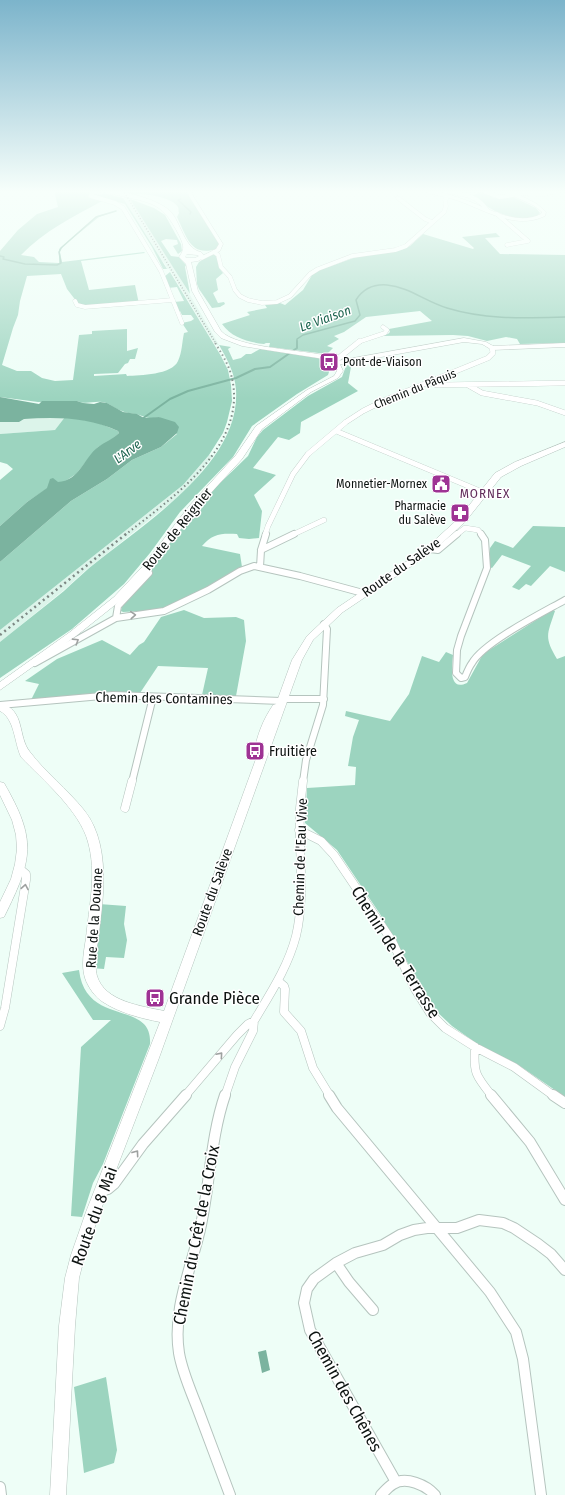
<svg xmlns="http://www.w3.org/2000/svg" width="565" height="1495" font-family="'Fira Sans Condensed',sans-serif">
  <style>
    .built { fill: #dcf4ea }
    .green { fill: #9cd4bf }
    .water { fill: #7bb39f }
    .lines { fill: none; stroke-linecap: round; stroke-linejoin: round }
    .stream-far1 { stroke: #7bb39f; stroke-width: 1.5 }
    .stream { stroke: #7bb39f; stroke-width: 2 }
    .minor-far4-casing { stroke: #b5c4be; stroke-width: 4.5 }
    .minor-far3-casing { stroke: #b5c4be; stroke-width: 5.5 }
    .minor-far2-casing { stroke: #b5c4be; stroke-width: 8 }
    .minor-far1-casing { stroke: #b5c4be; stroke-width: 9 }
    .minor-casing { stroke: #b5c4be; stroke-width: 12 }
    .tertiary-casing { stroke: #b5c4be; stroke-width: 1 }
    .secondary-casing { stroke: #b5c4be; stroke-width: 1 }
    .minor-far4 { stroke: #fff; stroke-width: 4 }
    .minor-far3 { stroke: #fff; stroke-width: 5 }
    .minor-far2 { stroke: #fff; stroke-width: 6 }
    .minor-far1 { stroke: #fff; stroke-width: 8 }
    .minor { stroke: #fff; stroke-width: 10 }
    .tertiary { fill: #fff; fill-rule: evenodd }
    .secondary { fill: #fff; fill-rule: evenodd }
    .rail-far2 { stroke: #7d8884; stroke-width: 1.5; stroke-dasharray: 1 2; stroke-linecap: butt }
    .rail-far1 { stroke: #7d8884; stroke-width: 2; stroke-dasharray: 1.5 3; stroke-linecap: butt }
    .rail { stroke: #7d8884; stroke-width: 2.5; stroke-dasharray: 2 3.5; stroke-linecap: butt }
    .oneway { stroke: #9ea1a0 }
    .labels { text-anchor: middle; stroke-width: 3; stroke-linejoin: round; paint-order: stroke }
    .far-poi-label { font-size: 12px; fill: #0d1311; stroke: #fff; text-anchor: end }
    .far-street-label { font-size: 12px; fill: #0d1311; stroke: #fff }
    .far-water-label { font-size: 13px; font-style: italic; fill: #1e6550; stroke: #fff }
    .far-quarter-label { font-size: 13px; letter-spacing: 1px; fill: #622d5b; stroke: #fff }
    .street-label { font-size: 14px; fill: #0d1311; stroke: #fff }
    .poi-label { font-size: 14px; fill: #0d1311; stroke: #fff; text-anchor: start }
    .near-street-label { font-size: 17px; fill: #0d1311; stroke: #fff }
    .near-poi-label { font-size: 17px; fill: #0d1311; stroke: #fff; text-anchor: start }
  </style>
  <rect width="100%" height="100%" fill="#eefef7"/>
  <path class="built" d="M118 190H126L130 199 132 201 176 271 219 345H215L169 269H167L165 264 158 256 123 198 125 197 123 193H120Z
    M65 417 55 430 0 434V422H19L24 419Z
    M209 455H214L193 482 177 498 86 570 64 590 0 642V630L168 497 183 485Z"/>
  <path class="green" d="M54 190H91L88 197 102 201C73 217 44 231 21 255L34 257 39 262 59 263V249L97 216 119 210 99 217 63 246 60 252 62 262 144 252 145 253 81 261 89 290 135 285 139 304 80 306 67 289 61 274 27 276 20 301 18 315 13 328 2 365 17 371H31L42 378 55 381 73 380 79 335 92 334V331L127 329V351L138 348 135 359H130L128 363 125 364 118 373 94 374V376L126 374 127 376C140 375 172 375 178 361 182 353 182 342 184 333L188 332 182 323 191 321 194 319 191 315H182L180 311 177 312 174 302 184 301 177 287 168 288 164 277 170 272 221 356 228 370 231 385 232 401 227 422 223 433 209 455 183 485 0 630V562L71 501 107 479 132 460 161 447 177 434 159 417C148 420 145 416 135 414 131 413 126 413 122 411 115 409 110 403 102 402 93 401 86 405 77 401L38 402 0 397V251L18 230 37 214 58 207Z
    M126 190H188L187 193 220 244 217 249C190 257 187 237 177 217L179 213C178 211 179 209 178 207 172 197 147 194 137 194L135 195 127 194Z
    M444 190H466L471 191H473L472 190 482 191 494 198 513 197 536 208 540 213C531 225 506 216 495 211 487 207 480 201 473 196L478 192 466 193Z
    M96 193 98 195 103 194V193L123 198 167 269H163L152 247 125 204 94 195Z
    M130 199 154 208 165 215 181 244 182 251 178 254 173 246 178 244 177 240 166 239 161 241 171 256 179 257 186 265 185 267 190 294Z
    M496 233 500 237 485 238 500 254 565 255V343L520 344 517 339 506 337 487 341 468 336 453 335 379 336 388 334 390 332 389 329 432 321 420 311 366 317 344 332 334 336 339 339 327 346 333 348 327 354 269 347 270 343H266L264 344C248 342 232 338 222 324L250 315 247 312 267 308 265 305 280 303 285 305 303 290 312 275 320 270 359 256 401 250 410 246 423 234 473 249 474 248 462 237Z
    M212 254 217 256 219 268 223 273 216 279 218 290 213 293 218 303 224 302 225 304 220 307 212 308 199 289 197 284 196 267 199 262Z
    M219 345 231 347 228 349 233 360 241 358 246 354H251L260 349 323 359C329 363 331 368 328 375L297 394 252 426 233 457 180 512 150 553 124 584 72 629 0 678V642C21 625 43 608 64 591 75 581 86 570 98 561 148 521 241 462 236 390 235 373 227 359 219 345Z
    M348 365 351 367 348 383 358 391 301 422 300 433 289 440 278 437 253 468 276 475 254 495 262 511 259 538 249 539 239 538 237 534C221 533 212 534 202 546L240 554 242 567 190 597 159 610 123 612 121 611C122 598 151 584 153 565L184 525 217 486 248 456 257 437 263 430 308 396 342 377 346 366Z
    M65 417 96 422 118 431 119 433 110 441 98 447 76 474 64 482H57L27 502 0 526V480L13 469 7 464 0 462V434L55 430Z
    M533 526 565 527V572L550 566 531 586 526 584 519 590 512 587 531 566 502 555 492 568 489 567 490 548 495 541 513 548Z
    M184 610 204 618 236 617 244 620 246 641 236 696 202 695 208 668 158 666 140 693 111 692 31 700 39 684 25 681 57 659 102 640 130 655 139 645 144 642 161 617Z
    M552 610 555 611C547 635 544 637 557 659L565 656V1097L517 1064 476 1043 452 1026 434 1009 380 914 337 850 305 823 307 788 355 785 356 767 348 766 353 737 359 720 345 716 346 711 390 721 409 694 422 656 439 662 446 652 453 655C452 666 448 692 467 683L483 654Z
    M99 904 126 906 124 924 127 940 124 958 106 957 104 969 92 968Z
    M79 970C86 1028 153 999 150 1044L103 1164 93 1183 82 1217 71 1216 81 1047 111 1020H93L62 973Z
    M106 1377 117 1450 114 1463 84 1473 74 1387Z"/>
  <path class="water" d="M0 397 39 404 42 401H77L83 403 94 404 100 402 107 403 123 412 137 414 144 418 159 417 175 422 179 427 177 433 161 447 132 460 107 479 71 501 0 562V526L27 502 47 488 50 479 53 478 58 482C79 481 84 458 98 447 105 442 113 439 119 433L118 431C88 417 56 417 24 419L19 422H0Z
    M266 1350 270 1370 262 1373 258 1352Z"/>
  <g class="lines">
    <path class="stream-far1" d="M181 199 178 200 191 212 190 214
      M0 256 4 257 3 259 25 264 57 265 61 263 59 252 61 248 96 217 116 211
      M297 342V339L303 335 355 321 360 315 356 300C363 289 374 284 387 285 409 287 426 302 447 308 486 320 525 318 565 317"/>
    <path class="stream" d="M142 419 170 399 188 391 236 378 255 369 270 367 297 348V341"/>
    <defs>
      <path id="minor-far4" d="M101 190 93 193 91 196 115 203 123 208 161 271 182 323
        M440 190C458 194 476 193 487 210
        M481 190 499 197 513 195
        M510 193 544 194 560 190
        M398 198 425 219 432 222
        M497 214 528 241 507 245
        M214 252 218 255 221 267 230 277 235 290 240 296 248 300 262 303 277 302 290 296 310 274 318 269 352 256 395 250 406 246 444 212 446 206 445 200 448 196
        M75 301 77 305 85 307 173 300
        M358 342 385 333 387 330 383 327"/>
      <path id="minor-far3" d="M335 361 360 341
        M430 383 437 385 565 383
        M468 385 482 393 537 403 565 413
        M336 431 485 493
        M265 535 268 526 293 474 308 454 346 422 363 411 385 400 488 358 493 353 492 348
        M292 535 324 520
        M456 535 465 528 478 530 482 535"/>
      <path id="minor-far2" d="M481 534 485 540 487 568 461 636 457 650 456 673 461 678 465 677C467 672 469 667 472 663 484 642 542 613 565 600
        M430 549 438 550 457 534
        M261 550 294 534
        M260 567 261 550 266 534
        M146 568 149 573 118 606 116 618 164 611 208 590 240 571 254 566 300 576 363 593
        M35 663 116 618
        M282 699H324
        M0 705 113 695 281 701
        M132 782 153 697
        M303 782 306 760 323 705 327 629 324 624"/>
      <path id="minor-far1" d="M125 808 132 781
        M299 830 321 841 334 855 392 941 415 989 430 1013 445 1028 475 1047 514 1067 554 1096
        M278 981 284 986 285 989 284 1012 301 1031 313 1068 330 1096
        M0 1026 5 1008 26 880V874L20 869
        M475 1047C473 1073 476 1076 492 1096
        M185 1096 237 1035 248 1024 254 1021C270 994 288 967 296 936 306 894 298 851 300 808 301 799 302 790 303 781
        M225 1096 235 1067 253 1031 254 1021"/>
      <path id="minor" d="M225 1095C211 1136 210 1182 201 1225 192 1267 172 1309 179 1353 182 1371 190 1389 197 1407 208 1436 219 1466 230 1495
        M329 1095 337 1108 490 1292 516 1332 523 1359 541 1495
        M491 1095 530 1142 565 1200
        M553 1095 565 1103
        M101 1191 108 1189 114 1184 143 1144 186 1095
        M336 1263 349 1282 373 1310
        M396 1482 310 1330 304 1303 307 1289 314 1279 336 1263 355 1253 383 1245 400 1235 414 1230 427 1228H457L479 1220 503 1223 514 1228 538 1244 551 1254 565 1270
        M0 1487 1 1495
        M381 1495C385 1491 388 1487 393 1484 406 1476 426 1485 435 1495"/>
      <path id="tertiary" d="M187 190H191L193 196 223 244 220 251 202 260 200 259V257L216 249 219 244 189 196Z
        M420 190C436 190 452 195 468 201 490 209 517 226 541 214L542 212C531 201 515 200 505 190H510L537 204 546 212 545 216C514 231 482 208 453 199 444 196 427 194 420 190Z
        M464 338 486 342 493 346 565 343V347L492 350 482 344 464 342 337 365 334 363 337 361Z"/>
      <path id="secondary" d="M101 190C120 190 156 198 170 211 181 222 184 249 201 252L205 257 198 261 191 262 198 291 221 331C236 348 304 350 328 356L339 362 343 371 338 378 311 392 262 429 242 459 196 509 149 570 120 601 76 636 0 690V682L70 632 114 597 143 566 190 505 236 455 256 426 307 390 334 376 337 371 334 364 324 359 242 346 221 338 215 332 192 291 186 264 179 257C186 248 183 244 179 235 163 204 154 203 121 196 114 194 106 194 101 190ZM187 254 197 255 199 256 195 258H187L185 257Z
        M565 442V447L521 466 501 477 465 522 431 553 343 612 313 640 302 660 159 1058 100 1212 85 1255 79 1278 75 1326 66 1495H50L59 1326 65 1278 71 1255 86 1212 160 1022C140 1018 120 1013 103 1002 95 997 88 987 85 978 81 965 84 951 86 938 89 907 97 873 88 842 80 811 43 780 21 757 14 742 15 719 0 711V703C26 710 17 736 30 752 46 773 67 789 84 810 116 850 100 917 95 964 96 968 96 973 97 976 105 1002 142 1006 164 1011L257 756 254 753C257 735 263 720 273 705L276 704 292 660 307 636 337 608 425 549 459 518 495 473 515 462Z
        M0 782 4 783C37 840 33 859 4 917L0 918V902L11 879 15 864 17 849 16 835 12 820 0 795Z"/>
    </defs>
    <use href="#minor-far4" class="minor-far4-casing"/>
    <use href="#minor-far3" class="minor-far3-casing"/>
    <use href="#minor-far2" class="minor-far2-casing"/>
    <use href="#minor-far1" class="minor-far1-casing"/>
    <use href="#minor" class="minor-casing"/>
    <use href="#tertiary" class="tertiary-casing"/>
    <use href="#secondary" class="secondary-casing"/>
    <use href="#minor-far4" class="minor-far4"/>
    <use href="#minor-far3" class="minor-far3"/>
    <use href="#minor-far2" class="minor-far2"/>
    <use href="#minor-far1" class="minor-far1"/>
    <use href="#minor" class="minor"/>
    <use href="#tertiary" class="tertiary"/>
    <use href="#secondary" class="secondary"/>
    <path class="rail-far2" d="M123 190 215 342"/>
    <path class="rail-far1" d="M125 535C173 497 253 443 230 371 226 360 220 351 214 341"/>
    <path class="rail" d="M0 635 126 534"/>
  </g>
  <defs><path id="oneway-chevron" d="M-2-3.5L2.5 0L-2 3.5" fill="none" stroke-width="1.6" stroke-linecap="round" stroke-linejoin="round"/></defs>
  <g class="oneway">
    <use href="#oneway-chevron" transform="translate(133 615) rotate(-4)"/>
    <use href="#oneway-chevron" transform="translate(76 641) rotate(-32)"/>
    <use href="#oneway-chevron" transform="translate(25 887) rotate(-80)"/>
    <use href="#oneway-chevron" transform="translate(220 1055) rotate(-49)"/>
    <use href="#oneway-chevron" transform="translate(136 1153) rotate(-54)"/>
  </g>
  <linearGradient id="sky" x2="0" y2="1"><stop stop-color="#7cb4cb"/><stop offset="0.48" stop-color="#f7fffb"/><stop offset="1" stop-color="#f7fffb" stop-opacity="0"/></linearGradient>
  <rect width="565" height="399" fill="url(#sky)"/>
  <defs>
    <symbol id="bus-square" viewBox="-11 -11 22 22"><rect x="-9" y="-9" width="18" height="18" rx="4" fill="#9e3394" stroke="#fff"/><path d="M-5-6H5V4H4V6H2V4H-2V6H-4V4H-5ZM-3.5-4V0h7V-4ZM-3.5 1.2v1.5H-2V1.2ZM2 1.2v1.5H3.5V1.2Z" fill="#fff"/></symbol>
    <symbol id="civic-square" viewBox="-11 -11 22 22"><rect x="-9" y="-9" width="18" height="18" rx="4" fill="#9e3394" stroke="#fff"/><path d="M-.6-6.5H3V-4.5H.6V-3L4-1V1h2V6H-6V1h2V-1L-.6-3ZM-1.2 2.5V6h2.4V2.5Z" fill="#fff"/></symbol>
    <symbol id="pharmacy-square" viewBox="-11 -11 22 22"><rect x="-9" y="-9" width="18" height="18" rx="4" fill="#9e3394" stroke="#fff"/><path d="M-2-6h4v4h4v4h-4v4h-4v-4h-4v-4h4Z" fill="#fff"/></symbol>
  </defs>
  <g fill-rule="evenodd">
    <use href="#bus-square" x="318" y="351" width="22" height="22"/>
    <use href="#civic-square" x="430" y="473" width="22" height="22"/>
    <use href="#pharmacy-square" x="449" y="502" width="22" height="22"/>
    <use href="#bus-square" x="244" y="740" width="22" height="22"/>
    <use href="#bus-square" x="144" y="987" width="22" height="22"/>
  </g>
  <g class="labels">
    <g class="far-poi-label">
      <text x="343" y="366" text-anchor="start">Pont-de-Viaison</text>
      <text x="427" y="488">Monnetier-Mornex</text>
      <text x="446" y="510">Pharmacie<tspan x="446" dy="14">du Salève</tspan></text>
    </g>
    <g class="far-street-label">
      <text transform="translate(415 389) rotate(-22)" y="4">Chemin du Pâquis</text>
    </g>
    <g class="far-water-label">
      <text transform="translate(325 318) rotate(-20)" y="5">Le Viaison</text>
      <text transform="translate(127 451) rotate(-37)" y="5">L'Arve</text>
    </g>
    <g class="far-quarter-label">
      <text x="485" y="498">MORNEX</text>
    </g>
    <g class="street-label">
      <text transform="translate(177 529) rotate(-51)" y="5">Route de Reignier</text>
      <text transform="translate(401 567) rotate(-35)" y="5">Route du Salève</text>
      <text transform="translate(164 698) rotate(1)" y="5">Chemin des Contamines</text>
      <text transform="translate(300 857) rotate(-88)" y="5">Chemin de l'Eau Vive</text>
      <text transform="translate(212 892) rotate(-70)" y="5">Route du Salève</text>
      <text transform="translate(94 918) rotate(-86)" y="5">Rue de la Douane</text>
    </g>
    <g class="poi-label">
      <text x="269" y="756">Fruitière</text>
    </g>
    <g class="near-street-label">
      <text transform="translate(396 952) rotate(58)" y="6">Chemin de la Terrasse</text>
      <text transform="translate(94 1216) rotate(-70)" y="6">Route du 8 Mai</text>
      <text transform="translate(196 1235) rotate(-79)" y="6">Chemin du Crêt de la Croix</text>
      <text transform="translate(345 1391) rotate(61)" y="6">Chemin des Chênes</text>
    </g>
    <g class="near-poi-label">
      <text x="169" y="1004">Grande Pièce</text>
    </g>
  </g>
</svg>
